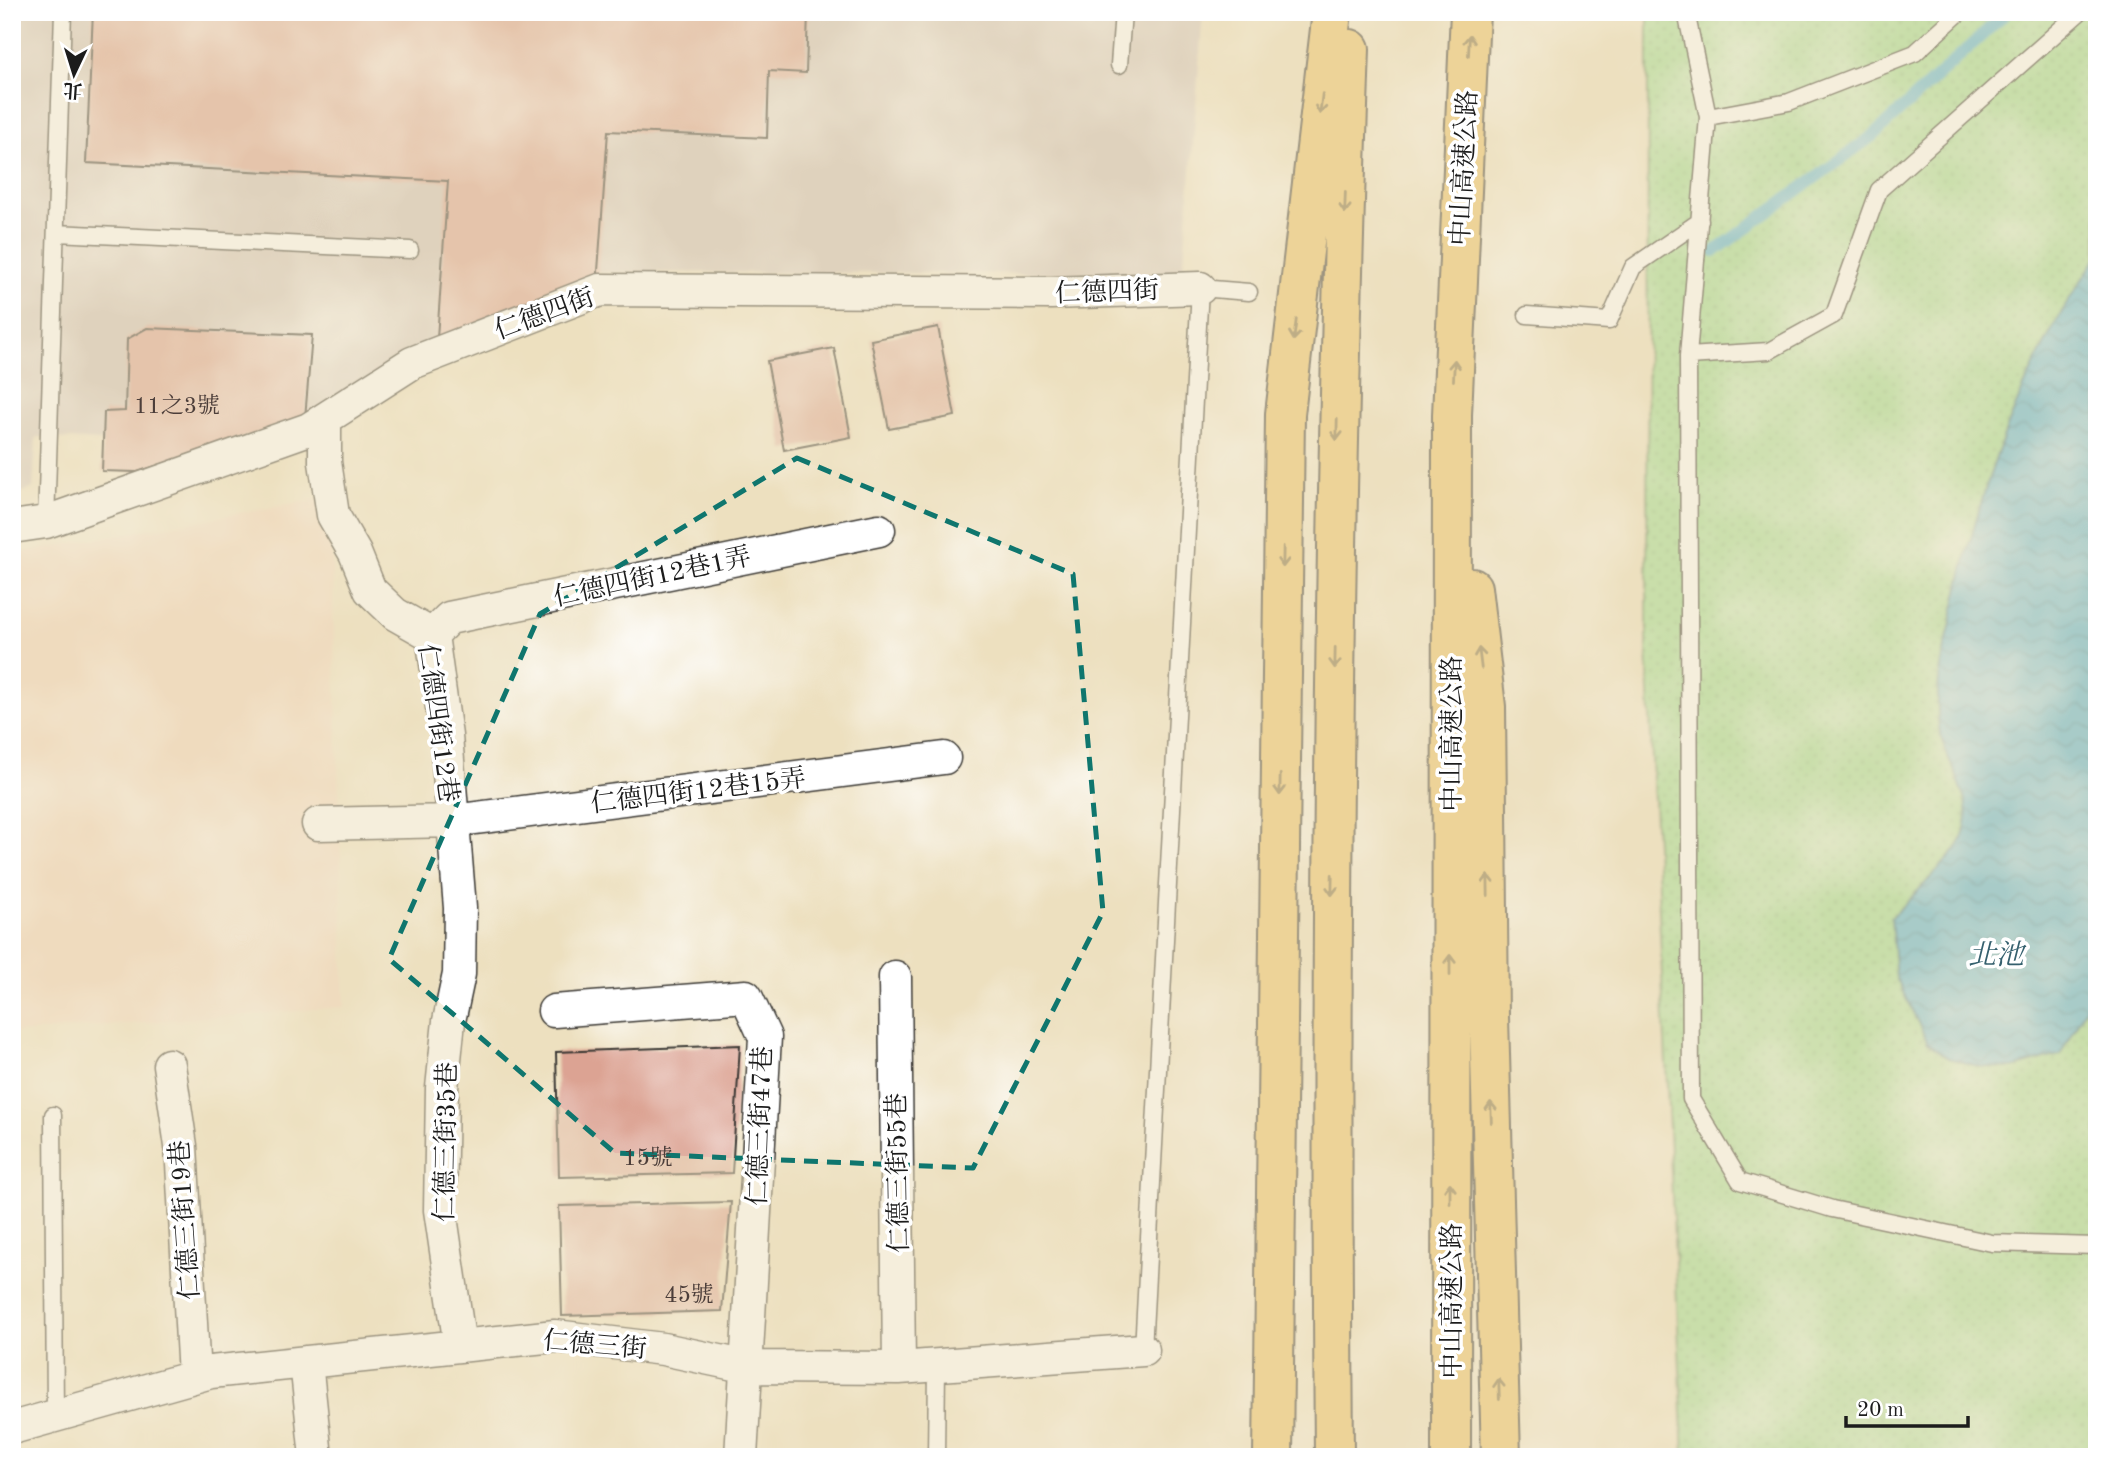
<svg xmlns="http://www.w3.org/2000/svg" width="2109" height="1469" font-family="'Old Standard TT','Noto Serif TC',serif">
  <style>
    .built { fill: #f2d5bd }
    .industrial { fill: #cfc1ba }
    .grass { fill: url(#grass-dots); stroke: #5c7c56; stroke-width: 2 }
    .water { fill: url(#water-waves); stroke: #386778; stroke-width: 2 }
    .lines { fill: none; stroke-linecap: round; stroke-linejoin: round }
    .stream { stroke: #54b2d3; stroke-width: 12 }
    .building { fill: #dca393 }
    .lane-casing { stroke: #3b3934; stroke-width: 19 }
    .street-casing { stroke: #3b3934; stroke-width: 35 }
    .highway-casing { stroke: #3b3934; stroke-width: 42 }
    .lane { stroke: #fff; stroke-width: 16 }
    .street { stroke: #fff; stroke-width: 32 }
    .highway { stroke: #eec469; stroke-width: 38 }
    .oneway { stroke: #857042 }
    .marked { fill: none; stroke: #0f766e; stroke-width: 5; stroke-dasharray: 14 9; stroke-linejoin: round }
    .labels { text-anchor: middle; stroke-width: 7; stroke-linejoin: round; paint-order: stroke }
    .number-label { font-size: 23px; fill: #4c3e3a }
    .street-label { font-size: 26px; fill: #1c1c1c; stroke: #fff }
    .water-label { font-size: 28px; font-style: italic; fill: #35606e; stroke: #fff }
  </style>
  <defs>
    <pattern id="grass-dots" width="8" height="8" patternUnits="userSpaceOnUse" patternTransform="scale(1.75)"><rect width="8" height="8" fill="#9ddb90"/><path d="M2 2h.1M6 6h.1" fill="none" stroke="#87bb7c" stroke-width="1.8" stroke-linecap="round"/></pattern>
    <pattern id="water-waves" width="16" height="10" patternUnits="userSpaceOnUse" patternTransform="scale(1.75)"><rect width="16" height="10" fill="#54b2d3"/><path d="M0 5q4-4 8 0t8 0" fill="none" stroke="#4590aa"/></pattern>
  </defs>
  <rect width="100%" height="100%" fill="#fff"/>
  <filter id="ink" filterUnits="userSpaceOnUse"><feTurbulence type="fractalNoise" baseFrequency=".0143" numOctaves="2"/><feDisplacementMap in="SourceGraphic" scale="14" xChannelSelector="R" yChannelSelector="G"/><feConvolveMatrix kernelMatrix="1 2 1 2 8 2 1 2 1" color-interpolation-filters="sRGB"/></filter>
  <filter id="wash" filterUnits="userSpaceOnUse"><feTurbulence type="fractalNoise" baseFrequency=".00686" numOctaves="4" result="noise"/><feDisplacementMap in="SourceGraphic" scale="28" xChannelSelector="R" yChannelSelector="G"/><feGaussianBlur stdDeviation="1.57" result="paint"/><feColorMatrix in="noise" values="0 0 0 0 0 0 0 0 0 0 0 0 0 0 0 0 0 1.4 0 .05"/><feComposite in="paint" operator="in"/></filter>
  <g filter="url(#wash)">
    <rect width="100%" height="100%" fill="#ede0bf"/>
    <path class="built" d="M330 497 345 1007 12 1033V554Z"/>
    <path class="industrial" d="M12 12H1203L1183 274 598 272 305 418 137 472 102 471V441L36 437 33 488 12 496Z"/>
    <path class="grass" d="M1648 12H2097V1457H1684L1647 649Z"/>
    <path class="water" d="M2097 257V972L2091 998 2060 1055 2013 1068 1982 1067 1948 1058 1928 1043 1896 978 1891 918C1905 903 1956 855 1962 839 1978 798 1948 769 1940 733 1937 721 1938 704 1938 691 1939 667 1947 641 1952 618 1978 492 2022 363 2097 257Z"/>
    <g class="lines">
      <path class="stream" d="M1715 251 1874 135 2007 12"/>
    </g>
    <g id="blocks">
      <path class="building" d="M93 12H808L806 73 769 71 767 138 608 131 597 285 437 338 448 181 86 163Z
        M938 327 955 416 889 429 871 340Z
        M147 328 312 335 305 418 137 472 102 471 104 412 125 411 127 339Z
        M834 348 851 437 784 450 767 361Z
        M740 1045 732 1173 559 1177 556 1052Z
        M731 1202 722 1311 562 1316 559 1206Z"/>
    </g>
  </g>
  <g filter="url(#ink)">
    <use href="#blocks" fill-opacity="0" stroke="#3b3934" stroke-width="2"/>
    <g class="lines">
      <defs>
        <path id="lane" d="M1686 12 1708 117 1688 356 1691 1099 1740 1181 1832 1209 1992 1243 2097 1246
          M1119 65 1123 12
          M1708 117 1789 102 1915 53 1960 12
          M56 233 410 250
          M1527 315 1609 321 1633 267 1700 221
          M1688 356 1769 351 1834 315 1879 190 2080 12
          M46 522 63 12
          M53 1115 55 1416
          M1143 1350 1200 288 1249 292
          M936 1457 937 1366"/>
        <path id="street" d="M325 419V462L333 515 355 553 370 590 395 614 432 635 446 736 460 908 459 974 449 1021 442 1088 440 1210 460 1346
          M12 527 46 522 309 429 412 363 600 290 1051 293 1200 288
          M432 635 449 618 879 530
          M318 824 452 821 944 758
          M895 977 899 1368
          M554 1011 746 996 765 1037 741 1457
          M169 1065 181 1146 194 1376
          M306 1362 316 1457
          M12 1428 211 1372 555 1336 663 1349 748 1367 899 1368 1143 1350"/>
        <path id="highway" d="M1472 588 1486 707 1489 1017 1501 1457
          M1273 1457 1285 414 1332 12
          M1334 1457C1330 987 1333 518 1350 49
          M1451 1457 1452 415 1470 12"/>
      </defs>
      <use href="#lane" class="lane-casing"/>
      <use href="#street" class="street-casing"/>
      <use href="#highway" class="highway-casing"/>
      <use href="#lane" class="lane"/>
      <use href="#street" class="street"/>
      <use href="#highway" class="highway"/>
    </g>
    <defs><path id="oneway-shaft" d="M-6 0H5M1.5-3L5.5 0L1.5 3" fill="none" stroke-width="1.6" stroke-linecap="round" stroke-linejoin="round" transform="scale(1.75)"/></defs>
    <g class="oneway">
      <use href="#oneway-shaft" transform="translate(1469 45) rotate(-87)"/>
      <use href="#oneway-shaft" transform="translate(1321 104) rotate(97)"/>
      <use href="#oneway-shaft" transform="translate(1345 203) rotate(92)"/>
      <use href="#oneway-shaft" transform="translate(1295 330) rotate(97)"/>
      <use href="#oneway-shaft" transform="translate(1454 370) rotate(-87)"/>
      <use href="#oneway-shaft" transform="translate(1337 430) rotate(91)"/>
      <use href="#oneway-shaft" transform="translate(1283 557) rotate(91)"/>
      <use href="#oneway-shaft" transform="translate(1335 658) rotate(91)"/>
      <use href="#oneway-shaft" transform="translate(1480 658) rotate(-97)"/>
      <use href="#oneway-shaft" transform="translate(1280 785) rotate(91)"/>
      <use href="#oneway-shaft" transform="translate(1332 885) rotate(91)"/>
      <use href="#oneway-shaft" transform="translate(1488 885) rotate(-91)"/>
      <use href="#oneway-shaft" transform="translate(1450 965) rotate(-90)"/>
      <use href="#oneway-shaft" transform="translate(1491 1112) rotate(-92)"/>
      <use href="#oneway-shaft" transform="translate(1450 1193) rotate(-90)"/>
      <use href="#oneway-shaft" transform="translate(1499 1389) rotate(-92)"/>
    </g>
  </g>
  <path d="M0 0H2109V1469H0ZM797 458 1073 574 1103 912 973 1168 615 1153 389 959 540 614Z" fill="#ede0bf" fill-opacity=".55" fill-rule="evenodd"/>
  <path class="marked" d="M797 458 1073 574 1103 912 973 1168 615 1153 389 959 540 614Z"/>
  <g class="labels">
    <g class="number-label">
      <text x="177" y="413">11之3號</text>
      <text x="648" y="1165">15號</text>
      <text x="689" y="1302">45號</text>
    </g>
    <g class="street-label">
      <text transform="translate(1463 168) rotate(-87)" y="9">中山高速公路</text>
      <text transform="translate(1107 291) rotate(-2)" y="9">仁德四街</text>
      <text transform="translate(544 313) rotate(-20)" y="9">仁德四街</text>
      <text transform="translate(652 576) rotate(-12)" y="9">仁德四街12巷1弄</text>
      <text transform="translate(439 723) rotate(82)" y="9">仁德四街12巷</text>
      <text transform="translate(1451 734) rotate(-90)" y="9">中山高速公路</text>
      <text transform="translate(698 790) rotate(-7)" y="9">仁德四街12巷15弄</text>
      <text transform="translate(759 1126) rotate(-88)" y="9">仁德三街47巷</text>
      <text transform="translate(445 1142) rotate(-89)" y="9">仁德三街35巷</text>
      <text transform="translate(897 1173) rotate(-91)" y="9">仁德三街55巷</text>
      <text transform="translate(184 1220) rotate(-94)" y="9">仁德三街19巷</text>
      <text transform="translate(1451 1301) rotate(-90)" y="9">中山高速公路</text>
      <text transform="translate(595 1344) rotate(5)" y="9">仁德三街</text>
    </g>
    <g class="water-label">
      <text x="1996" y="964">北池</text>
    </g>
  </g>
  <rect width="2109" height="1469" fill="none" stroke="#fff" stroke-width="42"/>
  <g transform="translate(74 74) rotate(184)" stroke="#ffffff" stroke-width="5" paint-order="stroke">
  <path d="M0-5L12 26L0 18L-12 26Z" fill="#1c1c1c"/>
  <text y="-10" font-size="19" font-weight="bold" text-anchor="middle" fill="#1c1c1c">北</text>
  </g>
  <path d="M1846 1416v10h122v-10" fill="none" stroke="#1c1c1c" stroke-width="3.5"/>
  <text x="1857" y="1416" font-size="21" fill="#1c1c1c" stroke="#ffffff" stroke-width="5" paint-order="stroke">20 m</text>
</svg>
